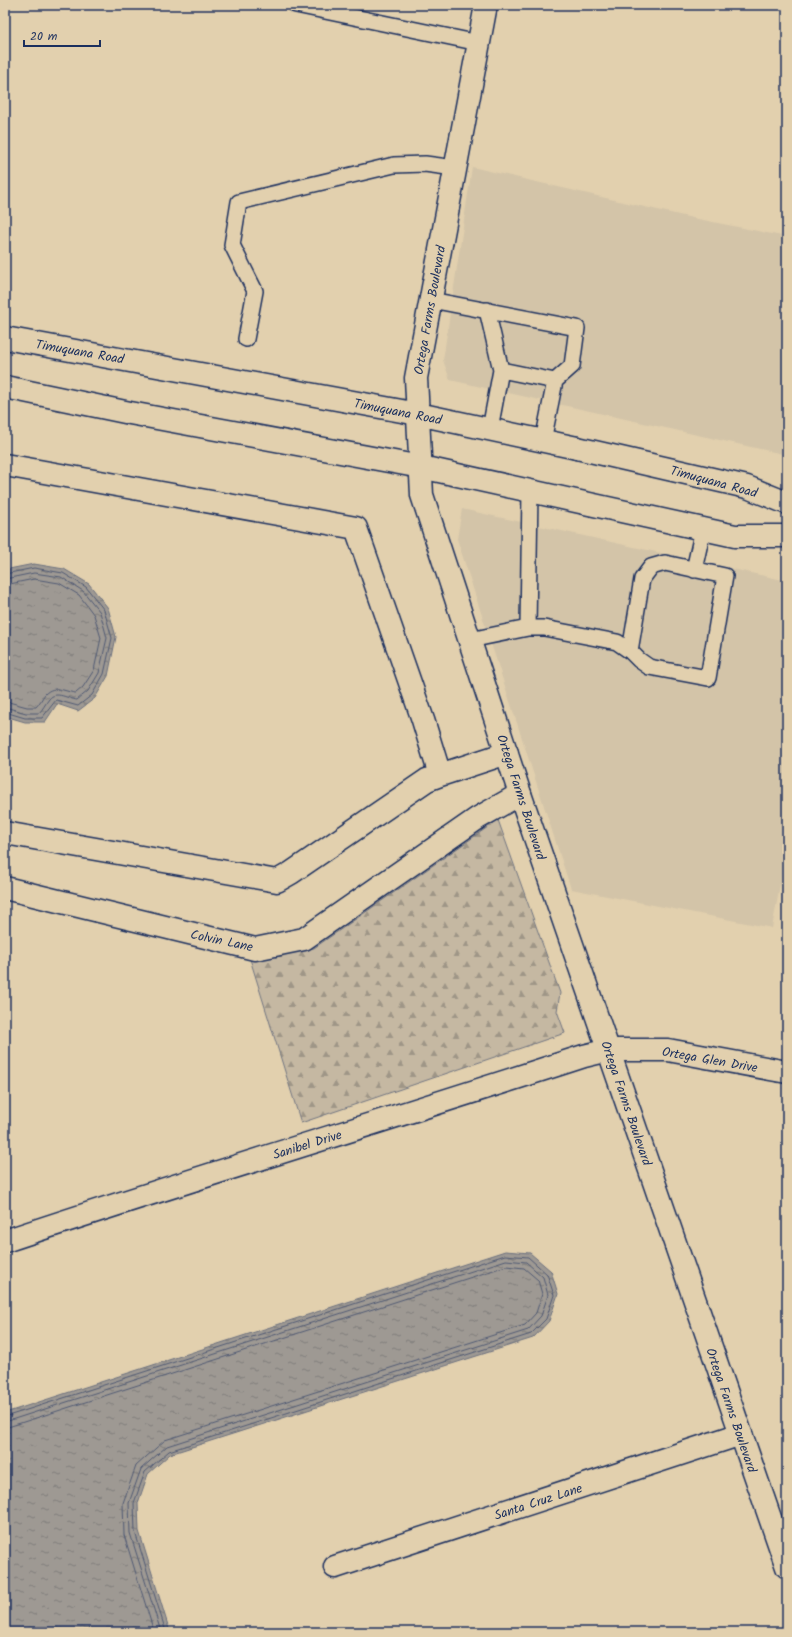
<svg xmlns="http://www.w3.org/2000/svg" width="792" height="1637" font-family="Kalam,sans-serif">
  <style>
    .built { fill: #d3c4a8 }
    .forest { fill: url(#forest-firs); stroke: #707480 }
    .water { fill: url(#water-ripples); stroke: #6a6f7e }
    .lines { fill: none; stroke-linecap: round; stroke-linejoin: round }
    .shore { stroke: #4f5973; stroke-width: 1 }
    .lane-casing { stroke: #1b2f5e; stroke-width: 18 }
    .street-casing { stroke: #1b2f5e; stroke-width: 25 }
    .secondary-casing { stroke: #1b2f5e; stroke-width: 25 }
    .primary-casing { stroke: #1b2f5e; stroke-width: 25 }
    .lane { stroke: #e2d0ae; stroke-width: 15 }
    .street { stroke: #e2d0ae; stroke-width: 22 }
    .secondary { stroke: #e2d0ae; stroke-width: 22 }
    .primary { stroke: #e2d0ae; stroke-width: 22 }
    .labels { text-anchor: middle; stroke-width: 3; stroke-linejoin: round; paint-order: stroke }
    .street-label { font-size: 13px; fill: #1b2f5e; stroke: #e2d0ae }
  </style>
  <defs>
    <pattern id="forest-firs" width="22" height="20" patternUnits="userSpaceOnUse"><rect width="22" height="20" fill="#c5b8a2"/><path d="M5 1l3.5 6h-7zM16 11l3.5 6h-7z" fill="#9f9687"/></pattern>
    <pattern id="water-ripples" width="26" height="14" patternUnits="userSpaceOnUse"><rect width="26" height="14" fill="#9e9993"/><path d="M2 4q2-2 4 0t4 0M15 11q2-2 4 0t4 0" fill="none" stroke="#807d7b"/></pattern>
  </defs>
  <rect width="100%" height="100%" fill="#e2d0ae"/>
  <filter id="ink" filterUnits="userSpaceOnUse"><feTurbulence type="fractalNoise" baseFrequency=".025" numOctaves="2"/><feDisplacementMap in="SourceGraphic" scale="8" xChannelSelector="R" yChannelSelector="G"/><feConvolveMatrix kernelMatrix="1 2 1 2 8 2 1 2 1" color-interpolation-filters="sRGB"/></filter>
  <g filter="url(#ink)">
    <path class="built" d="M472 167 688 217 787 237V455L450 380 443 360Z
      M462 509 787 581V848L772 928 571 889 457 539Z"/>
    <path class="forest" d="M498 820 560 993 557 1011 565 1033 301 1123 250 959 314 948Z"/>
    <path class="water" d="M34 564 64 569 89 584 108 608 116 637 108 676 95 698 78 711 57 704 45 722H25L5 716V571L9 569Z
      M505 1251 530 1253 551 1271 558 1294 549 1321 533 1338 170 1454 148 1474 138 1503 139 1531 170 1632H5V1413Z"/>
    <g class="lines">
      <path class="shore" d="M5 574 34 568 63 573 86 587 104 610 112 638 104 674 92 695 78 706 56 700 42 718H25L5 712
        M5 579 34 573 61 577 83 591 100 612 107 638 99 673 88 691 77 700C68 699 56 690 49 699 45 704 43 709 39 713H26L5 707
        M5 585 34 579 59 583 79 595 94 615 101 638 94 670 83 687 76 693C65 692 55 684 45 694 42 698 40 703 36 707H27L5 701
        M5 1417 505 1255 528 1257 547 1274 554 1295 546 1319 531 1334 169 1451 145 1472 134 1503 135 1532 166 1632
        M5 1422 506 1260 526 1262 543 1277 548 1295 541 1316 528 1330 167 1446 141 1469 129 1503 130 1533 161 1632
        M5 1428 506 1266 524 1268 538 1280 542 1294 536 1313 525 1325 165 1440 136 1466 123 1503 124 1535 154 1632"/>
      <defs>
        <path id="lane" d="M296 5 479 43
          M431 300 577 328 572 366 555 381
          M487 310 501 370
          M246 339 255 291 232 245 239 202 394 165 425 164 455 168
          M490 429 501 370 555 381 543 441
          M694 570 703 529
          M528 628 530 491
          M470 640 528 628H544L617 642 630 651 639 660 649 667 708 678 725 576 665 563 651 567 642 579 630 651"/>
        <path id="street" d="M5 465 356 528 423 720 440 775 507 753
          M5 833 277 881 291 873 427 780 440 775
          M5 888 255 949 304 939 478 818 520 794
          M5 1241C197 1177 391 1119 584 1056L609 1050H668L787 1072
          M335 1567 741 1434"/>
        <path id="secondary" d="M486 5 416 378 422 495 520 794 787 1567
          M418 414 577 448"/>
        <path id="primary" d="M5 338 418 414
          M5 387 130 413 421 467 735 536H787
          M577 448 747 487 787 503"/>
      </defs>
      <use href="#lane" class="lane-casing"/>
      <use href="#street" class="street-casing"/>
      <use href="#secondary" class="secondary-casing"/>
      <use href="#primary" class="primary-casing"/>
      <use href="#lane" class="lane"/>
      <use href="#street" class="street"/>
      <use href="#secondary" class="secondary"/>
      <use href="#primary" class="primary"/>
    </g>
  </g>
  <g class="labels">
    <g class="street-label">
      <text transform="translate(429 310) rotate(-80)" y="5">Ortega Farms Boulevard</text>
      <text transform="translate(80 351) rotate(10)" y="5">Timuquana Road</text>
      <text transform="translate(398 411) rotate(11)" y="5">Timuquana Road</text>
      <text transform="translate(714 481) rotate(15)" y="5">Timuquana Road</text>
      <text transform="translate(522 797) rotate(72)" y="5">Ortega Farms Boulevard</text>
      <text transform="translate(222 940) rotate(12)" y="5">Colvin Lane</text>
      <text transform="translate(710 1059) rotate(10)" y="5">Ortega Glen Drive</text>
      <text transform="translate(627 1103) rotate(71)" y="5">Ortega Farms Boulevard</text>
      <text transform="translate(307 1144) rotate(-17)" y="5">Sanibel Drive</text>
      <text transform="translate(732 1410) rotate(71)" y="5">Ortega Farms Boulevard</text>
      <text transform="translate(538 1501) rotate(-18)" y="5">Santa Cruz Lane</text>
    </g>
  </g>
  <rect width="792" height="1637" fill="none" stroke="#e2d0ae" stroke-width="20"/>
  <rect x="10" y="10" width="772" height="1617" fill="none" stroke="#1b2f5e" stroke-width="1.5" filter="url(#ink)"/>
  <path d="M24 40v6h76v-6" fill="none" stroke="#1b2f5e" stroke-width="2"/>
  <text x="30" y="40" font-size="12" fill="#1b2f5e" stroke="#e2d0ae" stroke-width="3" paint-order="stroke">20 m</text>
</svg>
